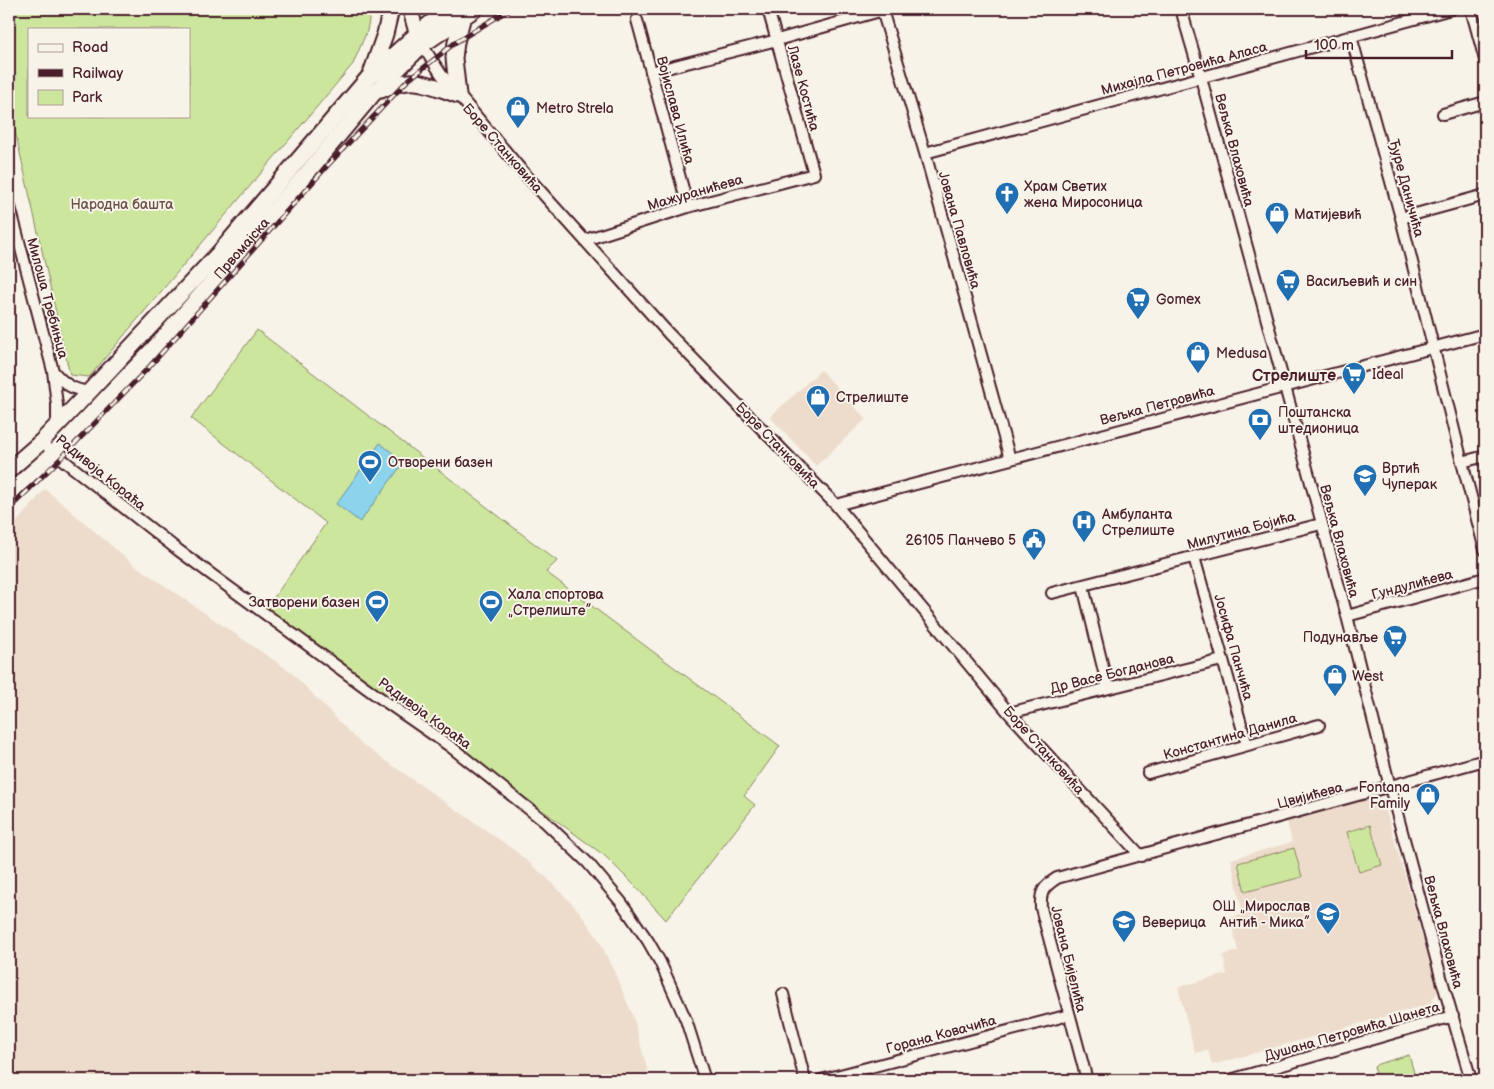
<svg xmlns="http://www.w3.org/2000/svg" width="1494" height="1089" font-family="'Balsamiq Sans',sans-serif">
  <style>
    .built { fill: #eddccb }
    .green { fill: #cce79d; stroke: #8b8364; fill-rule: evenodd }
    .water { fill: #8bd4ec; stroke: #718c9f }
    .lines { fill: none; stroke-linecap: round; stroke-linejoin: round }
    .street-casing { stroke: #4a1f2b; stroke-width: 14 }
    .secondary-casing { stroke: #4a1f2b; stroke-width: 18 }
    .primary-casing { stroke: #4a1f2b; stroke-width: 19 }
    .street { stroke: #f7f3e8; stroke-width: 10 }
    .secondary { stroke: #f7f3e8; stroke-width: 14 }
    .primary { stroke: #f7f3e8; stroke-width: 15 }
    .rail-casing { stroke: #4a1f2b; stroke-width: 5 }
    .rail { stroke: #f7f3e8; stroke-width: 3; stroke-dasharray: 9; stroke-linecap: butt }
    .labels { text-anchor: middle; stroke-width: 4; stroke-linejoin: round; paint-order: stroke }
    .street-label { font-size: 14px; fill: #4a1f2b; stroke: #f7f3e8 }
    .poi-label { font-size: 14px; fill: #4a1f2b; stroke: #f7f3e8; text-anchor: start }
    .park-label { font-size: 14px; fill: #6a5148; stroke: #f7f3e8 }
    .quarter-label { font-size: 16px; font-weight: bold; fill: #4a1f2b; stroke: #f7f3e8 }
  </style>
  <rect width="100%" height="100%" fill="#f7f3e8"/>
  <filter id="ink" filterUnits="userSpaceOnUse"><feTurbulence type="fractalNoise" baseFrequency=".02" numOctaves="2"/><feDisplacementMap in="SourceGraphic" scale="10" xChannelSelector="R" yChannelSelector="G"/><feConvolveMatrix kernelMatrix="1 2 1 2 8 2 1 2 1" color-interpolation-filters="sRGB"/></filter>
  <g filter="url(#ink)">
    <path class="built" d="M821 370 866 419 816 466 770 417Z
      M45 489 133 564 291 672 360 743 513 849 548 879 578 910 599 940 614 971 633 1016 650 1080H9V531Z
      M1371 797 1385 807 1438 991 1430 1004 1212 1065 1208 1050 1195 1053 1178 987 1227 974 1223 955 1238 951 1230 918 1243 914 1231 859 1292 842 1287 822Z"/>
    <path class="green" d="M9 9H371L367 31 353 64 89 377 70 375 9 104ZM29 29H189V116H29Z
      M257 330 557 561 546 572 780 746 744 796 755 805 666 920 637 888 605 856 266 609 326 523 191 418Z
      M1370 825 1382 865 1359 872 1347 832Z
      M1294 848 1302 877 1245 892 1238 863Z
      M1409 1055 1416 1080H1378L1374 1067 1378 1064Z"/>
    <path class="water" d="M380 443 404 462 360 522 336 504Z"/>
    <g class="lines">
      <defs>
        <path id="street" d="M1181 9 1201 78 1281 372 1347 616 1390 787 1441 977 1471 1080
          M1471 9 1485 60
          M882 10 925 153 1010 459
          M637 20 688 207
          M1351 36 1401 218 1462 462 1485 550
          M422 45 441 74 517 165 669 334 836 505 1009 713 1141 856
          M651 72 777 40 887 9
          M1443 114 1485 102
          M925 153 1451 9
          M9 203 53 371 57 405V425
          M1401 218 1485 195
          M585 240 688 207 814 174 768 9
          M53 371C64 384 73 390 89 392
          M49 449 178 550 376 695 451 747 544 821 588 863 621 902 648 941 660 962 686 1020 705 1080
          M1462 462 1485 456
          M836 505 1485 334
          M1194 557 1247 745
          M1083 586 1108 688
          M1052 593 1321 524
          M1347 616 1485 578
          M1009 713 1222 660
          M1148 773 1319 725
          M783 994 805 1080
          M821 1080 1069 1015
          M1087 1080 1041 908C1040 892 1043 887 1057 878L1485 760
          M1230 1080 1453 1016"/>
        <path id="secondary" d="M410 9 417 34 421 43"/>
        <g id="primary">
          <path d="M371 74 385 34 391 9"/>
          <path d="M381 90C414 75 425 83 458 95L454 58 456 42 463 16"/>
          <path d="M9 470 41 442 89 392 219 253 369 77 417 34 449 9"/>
          <path id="s1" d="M9 493 54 453 157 345 307 173 373 94 422 45 475 9"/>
        </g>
      </defs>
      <use href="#street" class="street-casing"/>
      <use href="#secondary" class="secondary-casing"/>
      <use href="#primary" class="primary-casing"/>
      <use href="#street" class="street"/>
      <use href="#secondary" class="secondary"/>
      <use href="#primary" class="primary"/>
      <defs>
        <path id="rail" d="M9 509 61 458 150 366 327 166 407 81 456 42 510 9"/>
      </defs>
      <use href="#rail" class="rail-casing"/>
      <use href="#rail" class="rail"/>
    </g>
  </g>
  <defs>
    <symbol id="shop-pin" viewBox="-11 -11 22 30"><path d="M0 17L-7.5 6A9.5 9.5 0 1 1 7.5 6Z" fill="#1f6fb2" stroke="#f7f3e8"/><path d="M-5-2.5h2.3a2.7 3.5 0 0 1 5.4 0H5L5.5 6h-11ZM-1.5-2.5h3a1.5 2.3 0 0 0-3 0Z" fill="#fff"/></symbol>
    <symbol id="church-pin" viewBox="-11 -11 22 30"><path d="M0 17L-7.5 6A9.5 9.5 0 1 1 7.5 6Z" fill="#1f6fb2" stroke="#f7f3e8"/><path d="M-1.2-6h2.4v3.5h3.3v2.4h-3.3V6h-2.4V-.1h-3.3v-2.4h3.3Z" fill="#fff"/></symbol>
    <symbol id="supermarket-pin" viewBox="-11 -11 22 30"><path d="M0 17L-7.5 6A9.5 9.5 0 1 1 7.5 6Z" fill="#1f6fb2" stroke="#f7f3e8"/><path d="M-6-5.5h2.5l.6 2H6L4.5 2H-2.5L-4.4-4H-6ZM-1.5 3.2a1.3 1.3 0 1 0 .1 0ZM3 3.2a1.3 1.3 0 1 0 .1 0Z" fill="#fff"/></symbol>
    <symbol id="bank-pin" viewBox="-11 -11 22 30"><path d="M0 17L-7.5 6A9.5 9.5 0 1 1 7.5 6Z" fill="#1f6fb2" stroke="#f7f3e8"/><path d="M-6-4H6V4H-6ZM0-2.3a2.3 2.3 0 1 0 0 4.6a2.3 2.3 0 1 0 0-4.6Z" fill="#fff"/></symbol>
    <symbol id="stadium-pin" viewBox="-11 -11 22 30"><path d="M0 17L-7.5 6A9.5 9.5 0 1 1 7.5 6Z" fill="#1f6fb2" stroke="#f7f3e8"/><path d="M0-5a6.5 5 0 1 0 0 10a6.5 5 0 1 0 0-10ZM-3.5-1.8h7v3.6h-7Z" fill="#fff"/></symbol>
    <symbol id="school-pin" viewBox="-11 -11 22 30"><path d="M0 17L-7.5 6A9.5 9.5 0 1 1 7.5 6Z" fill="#1f6fb2" stroke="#f7f3e8"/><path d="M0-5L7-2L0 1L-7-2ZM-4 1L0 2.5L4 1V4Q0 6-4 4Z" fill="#fff"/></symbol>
    <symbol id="hospital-pin" viewBox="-11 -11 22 30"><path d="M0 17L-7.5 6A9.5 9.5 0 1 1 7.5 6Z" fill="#1f6fb2" stroke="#f7f3e8"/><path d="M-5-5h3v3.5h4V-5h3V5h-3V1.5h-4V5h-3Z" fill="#fff"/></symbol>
    <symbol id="civic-pin" viewBox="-11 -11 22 30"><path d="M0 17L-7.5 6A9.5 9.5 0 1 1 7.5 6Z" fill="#1f6fb2" stroke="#f7f3e8"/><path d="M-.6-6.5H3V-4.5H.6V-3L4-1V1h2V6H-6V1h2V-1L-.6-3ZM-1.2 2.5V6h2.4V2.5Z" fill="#fff"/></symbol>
  </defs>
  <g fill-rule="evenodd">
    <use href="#shop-pin" x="504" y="94" width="28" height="38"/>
    <use href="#church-pin" x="993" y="180" width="28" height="38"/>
    <use href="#shop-pin" x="1263" y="200" width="28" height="38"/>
    <use href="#supermarket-pin" x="1274" y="267" width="28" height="38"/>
    <use href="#supermarket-pin" x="1124" y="285" width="28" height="38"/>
    <use href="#shop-pin" x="1184" y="339" width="28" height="38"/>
    <use href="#supermarket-pin" x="1340" y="360" width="28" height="38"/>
    <use href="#shop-pin" x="804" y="383" width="28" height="38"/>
    <use href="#bank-pin" x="1246" y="406" width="28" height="38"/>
    <use href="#stadium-pin" x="356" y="448" width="28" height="38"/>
    <use href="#school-pin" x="1351" y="462" width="28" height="38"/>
    <use href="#hospital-pin" x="1070" y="508" width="28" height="38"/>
    <use href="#civic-pin" x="1020" y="526" width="28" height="38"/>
    <use href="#stadium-pin" x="363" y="588" width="28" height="38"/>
    <use href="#stadium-pin" x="477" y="588" width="28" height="38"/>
    <use href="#supermarket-pin" x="1381" y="623" width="28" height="38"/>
    <use href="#shop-pin" x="1321" y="662" width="28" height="38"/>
    <use href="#shop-pin" x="1414" y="781" width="28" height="38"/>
    <use href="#school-pin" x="1314" y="900" width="28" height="38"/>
    <use href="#school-pin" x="1110" y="908" width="28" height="38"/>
  </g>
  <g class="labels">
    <g class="street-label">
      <text transform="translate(1184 68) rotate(-15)" y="5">Михајла Петровића Аласа</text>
      <text transform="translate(804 88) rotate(75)" y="5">Лазе Костића</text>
      <text transform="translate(676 110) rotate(75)" y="5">Војислава Илића</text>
      <text transform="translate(503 148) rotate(49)" y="5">Боре Станковића</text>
      <text transform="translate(1235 150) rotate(75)" y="5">Вељка Влаховића</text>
      <text transform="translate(1407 188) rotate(75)" y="5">Ђуре Даничића</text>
      <text transform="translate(695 192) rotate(-16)" y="5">Мажуранићева</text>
      <text transform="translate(960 230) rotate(74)" y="5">Јована Павловића</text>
      <text dy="5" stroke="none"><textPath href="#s1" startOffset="338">Првомајска</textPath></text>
      <text transform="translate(48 298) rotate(75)" y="5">Милоша Требињца</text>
      <text transform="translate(1157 405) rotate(-15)" y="5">Вељка Петровића</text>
      <text transform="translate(778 445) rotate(46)" y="5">Боре Станковића</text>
      <text transform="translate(101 472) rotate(39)" y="5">Радивоја Кораћа</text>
      <text transform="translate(1241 530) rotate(-15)" y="5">Милутина Бојића</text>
      <text transform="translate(1340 541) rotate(75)" y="5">Вељка Влаховића</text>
      <text transform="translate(1412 584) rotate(-15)" y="5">Гундулићева</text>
      <text transform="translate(1234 647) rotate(74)" y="5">Јосифа Панчића</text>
      <text transform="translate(1112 673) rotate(-14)" y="5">Др Васе Богданова</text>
      <text transform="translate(425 713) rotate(36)" y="5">Радивоја Кораћа</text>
      <text transform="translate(1230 736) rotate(-16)" y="5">Константина Данила</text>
      <text transform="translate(1044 750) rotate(48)" y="5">Боре Станковића</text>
      <text transform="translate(1310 795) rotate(-15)" y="5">Цвијићева</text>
      <text transform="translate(1444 932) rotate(75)" y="5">Вељка Влаховића</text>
      <text transform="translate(1069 959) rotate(76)" y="5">Јована Бијелића</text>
      <text transform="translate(1352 1031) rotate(-16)" y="5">Душана Петровића Шанета</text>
      <text transform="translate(941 1034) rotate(-15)" y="5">Горана Ковачића</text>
    </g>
    <g class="poi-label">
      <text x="536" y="113">Metro Strela</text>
      <text x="1024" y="191">Храм Светих<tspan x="1024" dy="16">жена Миросоница</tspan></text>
      <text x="1294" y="219">Матијевић</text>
      <text x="1306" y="286">Васиљевић и син</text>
      <text x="1156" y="304">Gomex</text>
      <text x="1216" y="358">Medusa</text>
      <text x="1372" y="379">Ideal</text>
      <text x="836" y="402">Стрелиште</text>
      <text x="1278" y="417">Поштанска<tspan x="1278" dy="16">штедионица</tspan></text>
      <text x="388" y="467">Отворени базен</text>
      <text x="1382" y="473">Вртић<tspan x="1382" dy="16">Чуперак</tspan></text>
      <text x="1102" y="519">Амбуланта<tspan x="1102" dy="16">Стрелиште</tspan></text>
      <text x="1016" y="545" text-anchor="end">26105 Панчево 5</text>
      <text x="508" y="599">Хала спортова<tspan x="508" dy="16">„Стрелиште”</tspan></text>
      <text x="360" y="607" text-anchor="end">Затворени базен</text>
      <text x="1378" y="642" text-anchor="end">Подунавље</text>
      <text x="1352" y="681">West</text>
      <text x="1410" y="792" text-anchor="end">Fontana<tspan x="1410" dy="16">Family</tspan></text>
      <text x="1310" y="911" text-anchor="end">ОШ „Мирослав<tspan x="1310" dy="16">Антић - Мика”</tspan></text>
      <text x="1142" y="927">Веверица</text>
    </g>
    <g class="park-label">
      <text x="122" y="209">Народна башта</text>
    </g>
    <g class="quarter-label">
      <text x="1294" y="381">Стрелиште</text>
    </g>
  </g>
  <rect width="1494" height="1089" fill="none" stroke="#f7f3e8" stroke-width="30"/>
  <rect x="15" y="15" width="1464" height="1059" fill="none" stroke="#4a1f2b" stroke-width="2" filter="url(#ink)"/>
  <rect x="28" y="28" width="162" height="90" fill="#f7f3e8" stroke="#b29e9c"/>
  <rect x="38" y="44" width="25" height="8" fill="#f7f3e8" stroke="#b29e9c"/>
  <text x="72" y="52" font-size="15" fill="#4a1f2b">Road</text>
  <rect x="38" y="69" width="25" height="8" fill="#4a1f2b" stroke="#b29e9c"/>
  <text x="72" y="78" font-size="15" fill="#4a1f2b">Railway</text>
  <rect x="38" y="90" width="25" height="15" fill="#cce79d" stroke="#b29e9c"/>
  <text x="72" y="102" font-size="15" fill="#4a1f2b">Park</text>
  <path d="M1306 50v8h146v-8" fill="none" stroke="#4a1f2b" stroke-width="2.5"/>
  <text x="1314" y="50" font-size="15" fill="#4a1f2b" stroke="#f7f3e8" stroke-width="4" paint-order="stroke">100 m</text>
</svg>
